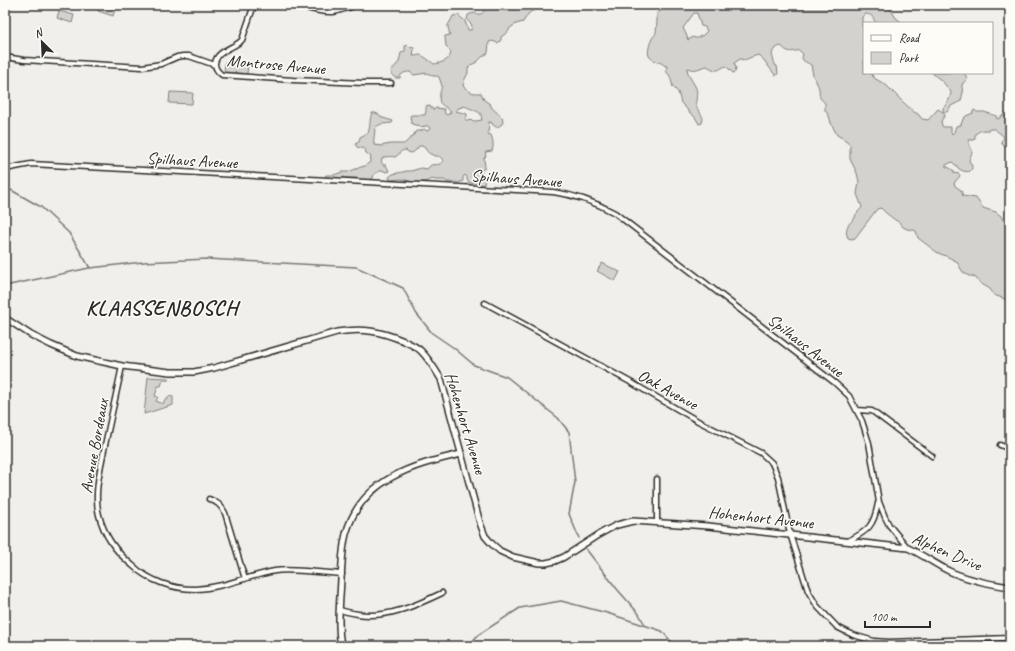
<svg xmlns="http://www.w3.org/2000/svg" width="1015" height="651" font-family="Caveat,sans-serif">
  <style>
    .green { fill: #d3d2cf; stroke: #7f7e7d; fill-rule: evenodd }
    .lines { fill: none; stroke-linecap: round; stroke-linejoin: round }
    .stream { stroke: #777775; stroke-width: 1.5 }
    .minor-casing { stroke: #2b2b2b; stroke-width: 7 }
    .tertiary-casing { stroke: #2b2b2b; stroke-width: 8 }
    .minor { stroke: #fdfcf7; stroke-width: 4 }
    .tertiary { stroke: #fdfcf7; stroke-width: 5 }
    .labels { text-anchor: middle; stroke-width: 3; stroke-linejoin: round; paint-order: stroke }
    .street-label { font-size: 17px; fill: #2b2b2b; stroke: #fdfcf7 }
    .district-label { font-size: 21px; font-weight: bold; letter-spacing: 1px; fill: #2b2b2b; stroke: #fdfcf7 }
  </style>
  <rect width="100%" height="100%" fill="#f0efeb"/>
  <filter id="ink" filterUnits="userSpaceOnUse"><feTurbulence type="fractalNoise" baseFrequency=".025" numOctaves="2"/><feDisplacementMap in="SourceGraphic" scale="8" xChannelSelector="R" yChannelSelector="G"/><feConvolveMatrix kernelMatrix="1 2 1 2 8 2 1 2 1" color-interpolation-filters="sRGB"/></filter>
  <g filter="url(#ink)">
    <path class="green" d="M99 5 115 9 113 16 98 11Z
      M485 5H501L504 10H506L513 5H546L542 6 539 9 532 11 528 14 523 22 516 24 510 28 508 32 501 37V40L498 43 492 41 489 42 488 53 482 57 477 62 471 65 468 68V73L464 81 463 86C471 93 471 93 481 93L484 100 490 104 492 108 502 117 503 122 502 124 498 127H496L492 124 491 122H489L488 134 491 135C493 140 494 146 492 151L486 152 485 153 486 156 484 158 485 168 484 169H482L481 171 482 175 485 179 484 184 482 185 478 183H469L467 180V177L465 175 463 177V181L458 183 454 182H447L444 180H435L433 179 428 181 417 183 401 179 390 180 389 177 393 174 407 171H411L421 168 427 169 431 165C436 164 440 166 443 161 441 156 439 156 434 156L433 155C429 154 427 152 425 148L422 146H419L416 150 412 153 408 152 406 150C398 151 401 154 395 157 389 156 377 156 383 165H386L389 171 386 172 382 170 374 174 373 178 370 180H360L357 178H346L344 177C338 180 331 179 325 177L326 175H334L342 172H348L361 167 365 166 370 162 371 157 369 155 366 153 365 149 357 147 355 144 359 142 360 137 368 133C371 126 369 119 372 113 378 112 379 116 383 118 386 119 390 120 393 121L392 123C386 124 379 123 375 128 375 134 373 139 374 145L382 146 385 145 391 144H404L413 136 416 131H421L424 129 427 131 429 130 430 128 428 126H426L420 127 418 125H415L412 124 411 122 410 116 412 115H425C427 111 425 107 427 105L430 106 433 110 436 108 444 109 445 114 447 115 451 112C449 110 441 104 440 103 438 99 441 89 442 86L439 77 437 76H433L427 73 414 75 410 72C406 72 400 73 400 78H395L392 75 391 71 399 62 401 53 405 51V46L408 45 411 48 413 47 414 49 413 56C416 56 418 55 420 55 423 55 431 62 434 64 441 63 449 61 451 53L449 49 446 46 445 38V36L450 35C446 21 448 28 453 16L458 15 465 21 468 30H471L472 25 467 20 468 15 473 13C481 15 484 15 485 5ZM464 106C467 107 479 112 480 113 482 115 481 118 482 120L476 121 466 120 465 119 467 116V114L456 111 457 109Z
      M663 5H698L702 6 706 5H885L891 10 896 18 903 23H876C872 18 874 15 866 14L862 17V26L864 29V73H871L874 78 886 85 903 102 914 112 918 114 922 119 928 120 938 109 944 113 945 115 941 121 942 126 944 127H951V132L952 134 954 132 956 126 961 125 963 119 966 116 973 113V111L975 110C976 111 976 112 977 112 978 112 983 112 984 112 988 113 993 115 997 116L996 118 998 119 1000 118 1001 116 1004 115 1010 120V151V148L1002 144 1001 141 1004 138C1003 134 998 133 995 129H990C987 131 987 130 984 130 981 130 978 132 975 134V138L973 140H969V144C974 152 972 152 969 160 970 163 972 165 972 167 972 175 961 171 958 168L957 166 952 162 946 165V167H948L954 171V173L959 174 960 176 954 183 955 186 961 190 963 196 976 198 983 208 996 212 1001 216 1003 220 1010 225V304L1005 299 994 295 990 289 980 283 976 278 972 276H969L967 275 962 271 959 265 956 261 946 256 938 253 918 238 916 231 914 230 907 229 903 227 899 222 895 220 890 216 886 213 881 208 877 209 855 238 852 239 848 238C844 229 848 224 855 218 855 213 860 211 862 207L857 194 859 182 857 173 850 159V145L847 141 837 135 831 123 829 116 825 110V103C818 97 820 97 819 89 819 87 814 77 813 75 812 72 812 68 811 65 806 61 800 62 803 54L800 51C796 50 791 53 788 51 784 50 784 47 780 46 768 52 773 55 775 65L777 66 778 73 777 75H775L763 59 758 55 749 58 745 60 740 59 734 63 736 68 735 72 733 73 726 66C722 67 719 71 715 70 712 69 709 67 707 66 700 67 695 72 689 68L687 69C688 76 692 80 695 86 699 93 695 99 696 105 696 108 702 114 703 119L702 123 699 124 698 122 694 116 689 112 686 108 681 103 678 92 673 87 670 76 666 71 667 66H665C661 61 653 62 649 56 647 52 650 41 653 37 655 34 655 36 656 32 657 26 657 19 657 13L661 11ZM694 13H697L701 26 705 27 707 31 702 36H700C698 38 696 39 693 37L688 40 686 34 683 28Z
      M59 11 74 15 72 23 57 18Z
      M225 62 248 63 247 74 224 72Z
      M932 73H964L967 78V80L963 83 962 85V88L963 92 961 101 951 106 947 112H945L943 111V108C947 103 950 100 951 92L943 82Z
      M170 92 193 93 192 104 169 103Z
      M602 263 620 272 615 281 597 271Z
      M148 377 168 378 169 380H163L161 386H158L155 396 158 397 156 401 163 404 165 399 167 400 169 396 173 397V405L144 414Z"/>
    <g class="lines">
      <path class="stream" d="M5 187 11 190 41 207 69 233 90 268 143 262 207 259 356 267 403 288 416 313 432 333 454 348 474 365 507 377 558 418 569 432 575 482 569 514 579 538
        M5 286 89 268
        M586 549 617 589 639 614 645 625
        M468 646 478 635 520 608 561 601 607 613 662 631 675 646"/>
      <defs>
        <path id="minor" d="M254 5 242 40C235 48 216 50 215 64 215 69 218 72 222 75L293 80 318 81 364 83H391
          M296 5C307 8 320 13 333 12 341 11 349 7 357 5
          M5 57 24 60 142 67 161 64 177 57 183 56H189L215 65
          M5 169 31 164 553 192C576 195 595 202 615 213L835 383 849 396 862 421 869 443 879 502 885 517 889 525 908 548
          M485 303 632 383 698 421 761 453 772 463 778 477 790 534 808 591 817 606 837 627 853 635 874 641 889 642 1010 638
          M122 366C116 396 109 425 103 455 99 474 94 496 99 515 104 535 116 552 132 565 149 581 172 589 195 589 223 588 248 576 275 571 285 569 295 571 305 571 317 572 330 573 342 574
          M857 410 872 411 932 456
          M1000 445 1010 449
          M209 499C217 502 221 505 225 513L245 579
          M657 522V479
          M848 541C868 531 874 526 878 503
          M340 610C346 612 352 613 358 614 386 619 417 605 442 593"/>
        <path id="tertiary" d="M5 318 31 335 51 345 77 356 90 359 122 366 170 372H194L214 368 337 332C364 328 380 331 404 341 410 344 416 346 421 351 429 359 435 369 441 379L480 523 485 536 492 544 500 551 513 557 539 563H546L555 561 564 557 598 535 607 530 617 525 633 521 708 526 908 548C923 555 935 564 949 571 968 580 990 584 1010 587
          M341 646C337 624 340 602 341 579 342 565 342 549 346 534 361 479 413 465 461 454"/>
      </defs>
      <use href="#minor" class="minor-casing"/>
      <use href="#tertiary" class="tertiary-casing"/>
      <use href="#minor" class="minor"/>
      <use href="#tertiary" class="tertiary"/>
    </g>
  </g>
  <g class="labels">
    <g class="street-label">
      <text transform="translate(276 64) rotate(5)" y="6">Montrose Avenue</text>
      <text transform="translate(192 160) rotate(3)" y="6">Spilhaus Avenue</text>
      <text transform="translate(516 178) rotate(4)" y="6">Spilhaus Avenue</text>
      <text transform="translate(806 345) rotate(38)" y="6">Spilhaus Avenue</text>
      <text transform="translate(668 389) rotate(29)" y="6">Oak Avenue</text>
      <text transform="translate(466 423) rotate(73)" y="6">Hohenhort Avenue</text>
      <text transform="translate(94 446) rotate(-80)" y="6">Avenue Bordeaux</text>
      <text transform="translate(761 517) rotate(6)" y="6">Hohenhort Avenue</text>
      <text transform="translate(947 551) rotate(23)" y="6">Alphen Drive</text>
    </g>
    <g class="district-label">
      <text x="162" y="315">KLAASSENBOSCH</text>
    </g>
  </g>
  <rect width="1015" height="651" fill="none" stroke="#fdfcf7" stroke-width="20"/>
  <rect x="10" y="10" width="995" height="631" fill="none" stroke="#2b2b2b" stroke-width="1.5" filter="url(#ink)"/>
  <rect x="863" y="22" width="130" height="52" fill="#fdfcf7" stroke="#a9a8a5"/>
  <rect x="871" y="35" width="20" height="6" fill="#fdfcf7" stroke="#a9a8a5"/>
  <text x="899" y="42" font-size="12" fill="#2b2b2b">Road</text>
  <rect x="871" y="52" width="20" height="12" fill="#d3d2cf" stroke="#a9a8a5"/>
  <text x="899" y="62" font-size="12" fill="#2b2b2b">Park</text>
  <g transform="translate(42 42) rotate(336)" stroke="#fdfcf7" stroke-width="3" paint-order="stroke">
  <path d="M0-3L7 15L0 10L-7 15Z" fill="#2b2b2b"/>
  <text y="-6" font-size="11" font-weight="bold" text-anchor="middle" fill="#2b2b2b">N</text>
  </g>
  <path d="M865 621v6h65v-6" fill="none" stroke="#2b2b2b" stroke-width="2"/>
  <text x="871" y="621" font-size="12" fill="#2b2b2b" stroke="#fdfcf7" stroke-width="3" paint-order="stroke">100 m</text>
</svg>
